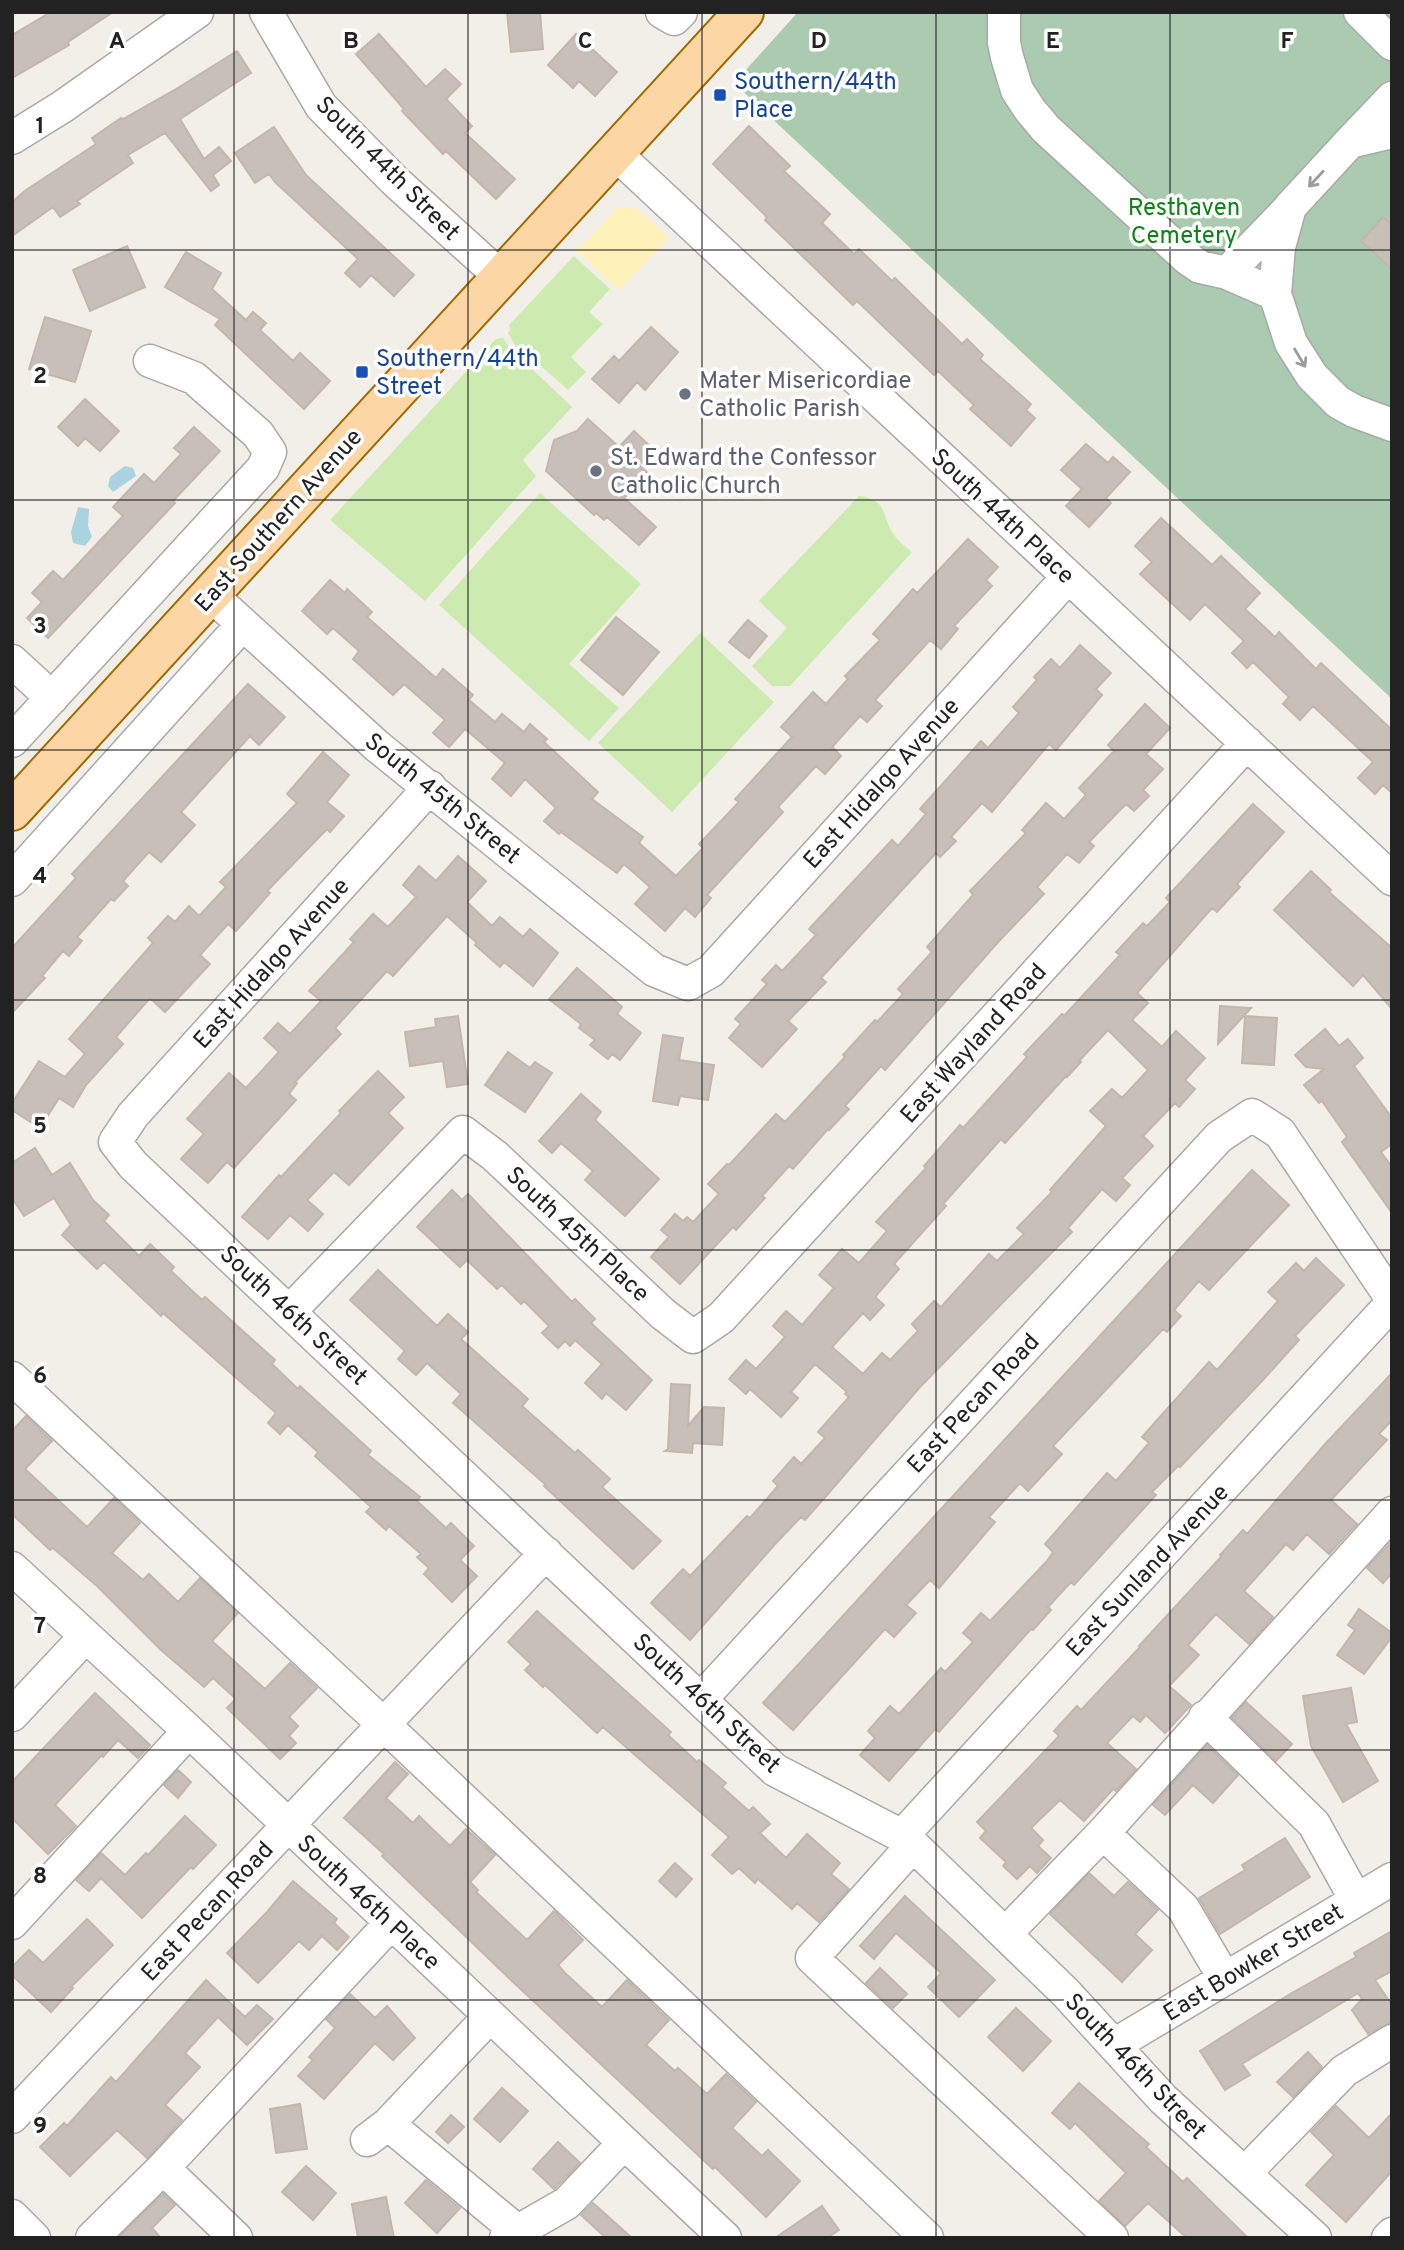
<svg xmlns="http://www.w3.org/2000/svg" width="1404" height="2250" font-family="Overpass,sans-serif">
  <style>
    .grass { fill: #cdebb0 }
    .sand { fill: #fff1ba }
    .cemetery { fill: #aacbaf }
    .water { fill: #aad3df }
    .building { fill: #c7bfb8; stroke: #c4b6ab; stroke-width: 2; fill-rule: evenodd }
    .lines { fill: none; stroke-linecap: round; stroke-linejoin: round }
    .minor-casing { stroke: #a9a9a9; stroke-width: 35 }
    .major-casing { stroke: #a06b00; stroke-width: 42 }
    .minor { stroke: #fff; stroke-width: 32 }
    .major { stroke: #fcd6a4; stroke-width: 38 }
    .oneway { stroke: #9c9c9c }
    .grid { fill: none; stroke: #222; stroke-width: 2; stroke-opacity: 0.55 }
    .transit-dot { fill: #1a4fb4; stroke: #fff; stroke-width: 2.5 }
    .worship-dot { fill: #6b7280; stroke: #fff; stroke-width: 2.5 }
    .labels { text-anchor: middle; stroke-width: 7; stroke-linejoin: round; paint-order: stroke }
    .transit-label { font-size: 24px; fill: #164399; stroke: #fff; text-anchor: start }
    .street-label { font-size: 24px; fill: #222; stroke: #fff }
    .park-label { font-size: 24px; fill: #0c8416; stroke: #fff }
    .worship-label { font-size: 24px; fill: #5b616d; stroke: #fff; text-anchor: start }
    .grid-label { font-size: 23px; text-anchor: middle; font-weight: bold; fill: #222; stroke: #fff; stroke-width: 7; stroke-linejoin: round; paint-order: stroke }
  </style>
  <rect width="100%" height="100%" fill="#f2efe9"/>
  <path class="grass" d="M574 256 610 289 589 312 603 324 571 357 586 372 568 390 523 350 516 347 508 333 510 330 509 325Z
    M503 338 508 346 572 407 523 460 536 476 425 601 330 520 496 339Z
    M540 493 641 584 569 664 619 708 589 741 439 605Z
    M859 496C891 500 880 518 895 536 899 542 906 547 912 552L790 686H772L752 666 787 628 759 601Z
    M700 633 774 702 672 812 598 743Z"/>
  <path class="sand" d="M619 207 638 209 669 238 619 290 576 251Z"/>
  <path class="cemetery" d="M798 12H1392V699L734 83Z"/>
  <path class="water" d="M125 466 133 468 136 476 113 492 108 486 110 477Z
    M78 507 89 509 88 526 92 537 85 546 73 543 71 532Z"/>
  <path class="building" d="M51 12H113L68 42 69 45 12 78V35Z
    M507 12H540L543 49 511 52Z
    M379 34 426 87 445 69 461 84 446 99 472 126 465 133 515 179 496 199 446 151 443 154 402 111 404 109 356 54Z
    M576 34 617 72 595 96 579 81 573 88 548 65Z
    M237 51 251 73 180 119 204 159 219 147 231 161 213 175 219 185 211 191 165 133 128 155 133 163 77 201 80 204 60 217 53 207 12 236V202L26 190 96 144 92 138 121 118 123 119 176 89Z
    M749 126 790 166 784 171 830 214 822 223 854 254 859 249 892 281 895 278 962 344 967 339 983 355 980 359 1031 404 1026 410 1035 418 1011 446 970 409 974 405 938 371 934 375 857 301 853 305 765 220 767 217 713 164Z
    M274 127 306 175 414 275 394 296 371 275 360 287 345 273 358 259 275 182 269 174 255 183 235 153Z
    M1383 217 1392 225V269L1361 241Z
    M127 246 145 287 90 311 73 270Z
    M186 252 221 273 212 289 246 320 253 312 266 323 260 330 293 361 300 353 330 381 304 409 215 325 220 319 165 287Z
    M45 317 91 331 75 382 29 369Z
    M651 327 678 352 645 390 637 382 619 403 592 379 614 356 619 361Z
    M85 399 119 431 100 451 85 438 78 446 58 427Z
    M588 419 619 447 634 431 654 450 639 465 648 473 624 498 656 527 639 545 607 517 604 520 596 513 594 515 546 471 554 440 577 431Z
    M194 427 220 451 173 501 175 503 48 638 27 618 42 602 32 593 53 571 63 580 123 516 113 507 144 474 154 483 181 454 174 448Z
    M1086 444 1108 463 1113 457 1130 472 1106 498 1111 503 1089 527 1066 506 1082 489 1061 470Z
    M1161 518 1212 565 1221 556 1260 593 1245 609 1275 637 1279 632 1316 669 1321 663 1392 730V793L1383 785 1375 794 1358 778 1373 762 1313 706 1300 720 1283 704 1289 697 1253 662 1247 668 1232 653 1244 641 1205 604 1190 620 1140 574 1152 562 1135 546Z
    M968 539 998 567 986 580 992 586 954 626 958 629 941 649 930 640 875 700 882 706 867 722 860 716 832 747 841 756 825 774 816 766 778 807 783 812 707 895 711 898 695 917 685 908 665 931 635 904 650 887 624 864 617 873 561 832 559 834 544 821 556 808 525 779 511 796 492 779 505 763 465 729 449 747 433 733 445 720 404 684 393 695 353 659 359 651 333 628 327 634 302 611 330 580 345 593 347 589 372 612 367 617 436 678 443 669 473 695 469 700 495 722 502 714 524 732 530 724 547 739 544 742 598 792 592 799 643 837 639 843 676 876 703 848 699 844 739 802 735 799 792 737 781 727 813 692 826 704 848 679 845 676 880 640 873 634 913 589 917 593Z
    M616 617 659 652 623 695 581 660Z
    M748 620 767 636 749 658 729 642Z
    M1080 645 1111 673 1096 689 1102 695 1056 750 1049 744 992 812 982 803 951 837 956 841 940 857 936 853 821 978 826 982 788 1021 797 1029 762 1067 729 1038 741 1024 735 1019 767 984 762 980 776 965 782 971 816 935 809 929 892 840 898 846 926 814 920 809 981 741 988 748 1019 713 1013 707 1037 680 1034 677 1051 659 1060 668Z
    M248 684 285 717 259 745 250 736 241 746 181 812 195 825 161 862 149 852 123 881 128 886 114 901 111 899 77 937 82 941 69 956 63 951 42 976 45 978 12 1013V948L76 878 72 874Z
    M1145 704 1170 728 1146 754 1163 769 1143 790 1149 796 1134 811 1126 804 1089 842 1094 846 1079 863 1067 854 1037 887 1044 894 1000 940 885 1070 881 1066 845 1106 849 1109 829 1130 828 1129 793 1169 789 1166 762 1196 765 1198 736 1230 733 1227 680 1284 651 1257 669 1237 661 1230 675 1214 683 1221 687 1217 693 1222 719 1194 708 1184 727 1164 729 1165 776 1114 785 1122 845 1057 843 1055 875 1020 877 1022 903 994 898 989 932 952 927 947 973 895 970 891 1026 833 1022 830 1046 803 1064 819 1086 795 1079 788 1114 751 1108 745Z
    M323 752 349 775 327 802 344 816 330 832 327 829 267 891 270 893 236 931 228 924 200 955 210 964 165 1012 150 998 116 1037 123 1044 86 1085 73 1107 59 1098 40 1128 12 1110V1103L39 1061 65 1077 85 1054 69 1039 153 943 148 938 168 916 175 922 189 906 199 916 226 887 220 882 297 803 287 794Z
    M1253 804 1284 832 1237 884 1240 887 1217 912 1212 908 1137 993 1148 1003 1132 1020 1162 1047 1176 1031 1205 1058 1185 1080 1195 1089 1179 1107 1175 1103 1143 1136 1153 1146 1122 1178 1130 1185 1116 1201 1102 1189 1068 1228 1072 1232 920 1387 827 1495 805 1520 801 1517 777 1542 690 1640 651 1603 683 1569 690 1576 747 1516 750 1518 778 1486 773 1481 794 1457 801 1464 825 1438 818 1432 849 1397 845 1394 847 1392 815 1364 791 1392 798 1398 781 1417 750 1389 746 1394 729 1379 746 1360 756 1369 785 1337 773 1326 786 1311 802 1325 834 1288 819 1275 842 1249 859 1263 887 1231 876 1222 926 1168 924 1166 960 1125 963 1128 1027 1057 1024 1054 1062 1014 1064 1016 1120 955 1116 952 1143 923 1147 926 1170 902 1166 898ZM1108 1030 1148 1070 1122 1098 1112 1089 1090 1111 1106 1126 1050 1190 1052 1192 1017 1228 1024 1234 997 1261 989 1254 941 1307 934 1301 912 1324 918 1331 890 1360 882 1353 863 1374 832 1347 863 1313 870 1320 884 1305 875 1297 899 1269 894 1264 946 1206 943 1204 1001 1139 1005 1143 1066 1076 1067 1077 1081 1062 1079 1061Z
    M458 856 486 881 467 902 492 926 500 917 523 937 530 929 558 953 533 986 504 962 500 967 475 945 477 943 447 916 393 976 387 971 335 1028 341 1034 295 1082 297 1083 289 1094 296 1100 234 1168 227 1162 208 1183 181 1159 204 1134 187 1119 229 1073 246 1088 279 1052 264 1038 278 1023 290 1034 321 1001 309 991 354 942 350 939 373 914 388 927 416 897 403 885 419 866 436 881Z
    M1311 871 1331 890 1329 892 1392 948V1009L1363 975 1353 986 1274 910Z
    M577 968 622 1007 617 1014 641 1033 620 1060 612 1054 608 1059 590 1045 595 1040 579 1028 581 1024 549 999Z
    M1220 1006 1251 1008 1218 1044Z
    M458 1016 468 1084 447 1087 443 1061 410 1066 405 1032 436 1027 435 1019Z
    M1245 1016 1277 1018 1274 1065 1242 1063Z
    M1325 1029 1339 1046 1348 1039 1363 1058 1354 1066 1392 1118V1144L1381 1152 1392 1167V1213L1342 1142 1347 1137 1322 1101 1319 1103 1304 1085 1324 1069 1306 1067 1295 1055Z
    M663 1035 683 1038 679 1060 714 1065 708 1100 680 1096 678 1105 653 1101Z
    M508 1052 530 1068 535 1062 552 1073 525 1112 485 1085Z
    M378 1071 404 1097 388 1113 403 1128 349 1185 334 1172 307 1200 323 1214 308 1231 290 1215 268 1239 242 1217 279 1175 281 1177 341 1113 339 1111Z
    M581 1094 601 1112 595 1120 659 1179 625 1216 585 1180 593 1171 561 1143 552 1153 539 1141Z
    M35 1148 52 1175 70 1163 93 1200 109 1215 104 1221 139 1256 150 1244 174 1267 171 1271 202 1300 205 1297 275 1360 272 1364 298 1389 300 1386 371 1451 368 1455 420 1497 417 1501 446 1528 451 1523 474 1546 460 1560 477 1576 452 1602 424 1574 429 1568 417 1557 421 1554 389 1526 386 1530 366 1512 371 1507 315 1456 318 1452 288 1425 280 1434 268 1423 276 1413 163 1313 161 1316 104 1262 97 1269 62 1235 71 1225 54 1198 24 1216 12 1198V1163Z
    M1252 1170 1289 1205 1209 1290 1199 1281 1174 1310 1181 1316 1167 1332 1163 1329 1053 1446 1062 1454 1028 1491 1020 1483 989 1517 995 1522 939 1588 930 1580 906 1605 916 1613 894 1637 885 1629 793 1730 763 1703Z
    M452 1190 462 1200 468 1194 572 1302 575 1299 595 1319 591 1323 652 1380 626 1410 606 1393 602 1399 585 1383 602 1364 575 1340 570 1346 565 1341 558 1348 542 1333 549 1326 524 1301 521 1304 502 1285 497 1289 467 1260 460 1267 417 1227Z
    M1316 1258 1344 1285 1295 1336 1299 1340 1262 1381 1180 1467 1178 1466 1152 1492 1156 1495 1074 1585 1071 1582 1048 1607 1051 1610 1033 1630 1031 1629 939 1732 935 1729 889 1781 860 1755 875 1738 868 1731 890 1706 899 1714 941 1668 945 1672 973 1642 963 1633 981 1613 990 1621 1047 1561 1053 1552 1045 1544 1107 1473 1116 1481 1149 1443 1142 1437 1209 1362 1217 1370 1278 1301 1268 1292 1296 1263 1304 1271Z
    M378 1270 437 1326 448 1314 468 1332 461 1339 528 1399 522 1406 575 1453 578 1450 610 1479 602 1487 661 1541 633 1569 544 1486 546 1485 453 1403 461 1394 427 1363 416 1375 398 1359 405 1351 350 1300Z
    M1392 1373V1420L1379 1434 1387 1440 1331 1500 1357 1524 1329 1554 1307 1534 1293 1550 1286 1544 1244 1591 1273 1617 1249 1644 1216 1614 1188 1645 1199 1655 1169 1686 1191 1705 1165 1733 1146 1715 1140 1722 1133 1716 1107 1743 1136 1769 1116 1791 1113 1789 1084 1821 1060 1800 1031 1828 1043 1840 1038 1846 1051 1858 1037 1873 1030 1866 1017 1879 1003 1866 1006 1862 980 1838 986 1831 977 1822 1059 1736 1054 1731 1077 1706 1081 1710 1140 1647 1139 1646 1221 1557 1220 1555 1243 1530 1247 1534 1326 1443Z
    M671 1384 690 1385 688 1426 704 1407 724 1408 722 1445 693 1443 692 1453 665 1451 668 1449Z
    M26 1416 52 1441 25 1469 87 1527 114 1498 140 1523 112 1553 143 1580 149 1574 178 1602 200 1578 238 1613 212 1641 265 1689 290 1663 317 1688 289 1717 298 1726 289 1736 296 1743 280 1759 227 1708 236 1699 213 1678 204 1687 161 1650 97 1586 53 1548 50 1550 12 1514V1431Z
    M1392 1541V1573L1383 1583 1367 1568Z
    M1359 1609 1392 1633V1637L1364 1674 1337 1655 1355 1630 1348 1625Z
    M537 1611 671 1732 668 1735 697 1762 699 1760 726 1783 722 1787 749 1811 753 1807 770 1824 760 1833 786 1858 807 1834 840 1863 831 1874 849 1889 819 1922 797 1903 792 1909 758 1879 755 1883 739 1868 732 1874 712 1855 729 1837 603 1727 597 1733 545 1685 543 1687 525 1670 531 1664 508 1642Z
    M1351 1688 1357 1722 1346 1724 1378 1781 1343 1802 1311 1746 1303 1696Z
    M95 1693 150 1745 138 1758 118 1740 103 1757 102 1755 55 1805 76 1826 48 1854 12 1818V1782Z
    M1246 1702 1292 1744 1276 1761 1232 1718Z
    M1207 1745 1238 1775 1213 1803 1193 1785 1165 1815 1153 1805Z
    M395 1762 408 1774 386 1798 413 1823 419 1816 450 1846 466 1829 495 1855 470 1882 478 1890 476 1892 527 1940 554 1911 583 1940 558 1965 565 1973 602 2007 627 1980 669 2020 646 2045 675 2071 678 2068 707 2094 726 2074 756 2102 732 2128 762 2156 768 2150 800 2181 766 2217 715 2167 713 2169 512 1981 382 1856 384 1854 344 1818Z
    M178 1770 191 1782 178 1798 164 1785Z
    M185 1816 216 1845 193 1869 191 1867 142 1918 101 1878 89 1891 76 1880 101 1853 125 1875 146 1853 148 1855Z
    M1285 1838 1310 1877 1220 1934 1199 1898 1245 1870 1242 1865Z
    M675 1863 692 1879 676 1897 659 1881Z
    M1089 1873 1114 1896 1128 1882 1158 1910 1135 1934 1152 1950 1122 1982 1050 1914Z
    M293 1881 337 1919 334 1923 349 1937 337 1950 322 1936 309 1950 299 1941 258 1983 227 1953 267 1912Z
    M905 1896 995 1980 959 2017 928 1987 941 1973 896 1933 874 1959 860 1946Z
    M87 1919 113 1945 71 1987 73 1988 51 2012 12 1975V1967L29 1950 43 1963Z
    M1392 1931V1971L1375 1980 1392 2005V2022L1368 2034 1352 2010 1362 1999 1358 1993 1242 2064 1250 2075 1225 2090 1200 2051 1290 1994 1356 1957 1354 1953Z
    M880 1968 907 1994 893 2008 866 1983Z
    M206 1980 245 2017 257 2005 273 2019 247 2045 218 2017 185 2053 200 2067 165 2105 182 2120 153 2152 147 2158 117 2130 70 2176 40 2147 64 2123 67 2126 111 2077 116 2082Z
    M350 1994 375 2018 387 2006 415 2038 393 2060 375 2043 324 2099 298 2076 313 2060 309 2057 335 2028 326 2019Z
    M1016 2008 1051 2041 1023 2071 988 2037Z
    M1308 2052 1322 2067 1293 2097 1277 2082Z
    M1079 2083 1149 2144 1146 2147 1183 2182 1187 2178 1248 2238H1187L1148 2203 1125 2226 1099 2201 1126 2173 1075 2123 1070 2129 1052 2113Z
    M502 2088 528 2111 500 2142 474 2119Z
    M300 2104 307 2149 276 2153 270 2109Z
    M1336 2106 1369 2138 1392 2113V2171L1346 2222 1306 2185 1334 2155 1311 2132Z
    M451 2115 464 2127 448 2143 436 2132Z
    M558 2142 580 2163 554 2189 533 2169Z
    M306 2166 336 2193 313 2220 282 2192Z
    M426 2180 460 2208 437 2233 405 2203Z
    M163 2194 175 2205 152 2228 161 2238H118Z
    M386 2197 394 2238H358L352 2204Z
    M593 2203 632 2238H606L581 2215Z
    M822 2206 839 2230 827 2238H775Z"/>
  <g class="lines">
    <defs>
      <path id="minor" d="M266 12 321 106 396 182 501 277
        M662 12 674 19 681 12
        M1004 12V43L1007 57 1017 90 1030 110 1046 129 1187 258 1200 267 1227 273 1275 294
        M1360 12 1392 44
        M1392 132 1350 142 1290 207 1279 247 1275 294 1291 343 1312 376 1338 402 1354 411 1392 425
        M12 138 62 107 197 12
        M1350 142 1392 98
        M615 153 1392 879
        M1227 273 1287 211
        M211 595 377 746 654 970 688 984 711 971 1068 577
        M12 661 52 698
        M12 741 263 468 270 452 258 434 194 378 150 361
        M430 787 133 1115 115 1142 133 1165 775 1770 902 1836 913 1845 1066 1993 1163 2099 1315 2238
        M12 880 243 624
        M290 1311 463 1132 495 1156 663 1314 693 1337 721 1318 1247 743
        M12 1378 397 1737 927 2238
        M12 1568 189 1731 725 2238
        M701 1699 1219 1137 1252 1115 1280 1133 1392 1299
        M12 1715 86 1636
        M1205 1717 1314 1824 1356 1900
        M1103 1833 1183 1908 1225 1979
        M902 1836 1392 1303
        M913 1845 812 1958 1112 2238
        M12 1923 189 1731
        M1006 1933 1103 1833 1392 1513
        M1114 2045 1392 1879
        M12 2117 546 1553
        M388 2124 517 2231
        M367 2140 388 2124 490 2016
        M163 2168 236 2238
        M1245 2173 1344 2071 1392 2041
        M12 2216 34 2238
        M92 2238 163 2168 391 1923
        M506 2238 567 2203 624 2143
        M1388 2238 1392 2234"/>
      <path id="major" d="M12 811 744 12"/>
    </defs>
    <use href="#minor" class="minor-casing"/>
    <use href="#major" class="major-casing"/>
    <use href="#minor" class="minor"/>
    <use href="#major" class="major"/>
  </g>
  <defs><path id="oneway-shaft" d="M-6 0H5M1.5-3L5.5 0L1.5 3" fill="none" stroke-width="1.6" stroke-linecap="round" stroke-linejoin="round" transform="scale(1.75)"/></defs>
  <g class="oneway">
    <use href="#oneway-shaft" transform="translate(1316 179) rotate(133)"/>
    <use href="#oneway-shaft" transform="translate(1300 358) rotate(59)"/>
  </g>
  <path class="grid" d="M234 12V2238M468 12V2238M702 12V2238M936 12V2238M1170 12V2238M12 250H1392M12 500H1392M12 750H1392M12 1000H1392M12 1250H1392M12 1500H1392M12 1750H1392M12 2000H1392"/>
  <g class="transit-dot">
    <rect x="713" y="88" width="14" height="14" rx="3.5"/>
    <rect x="355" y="365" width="14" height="14" rx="3.5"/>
  </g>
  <g class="worship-dot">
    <circle cx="685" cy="394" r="7"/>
    <circle cx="596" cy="471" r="7"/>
  </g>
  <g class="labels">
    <g class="transit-label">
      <text x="734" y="89">Southern/44th<tspan x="734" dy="28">Place</tspan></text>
      <text x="376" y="366">Southern/44th<tspan x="376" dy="28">Street</tspan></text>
    </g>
    <g class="street-label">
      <text transform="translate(388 168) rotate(45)" y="8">South 44th Street</text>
      <text transform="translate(1003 516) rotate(43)" y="8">South 44th Place</text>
      <text transform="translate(278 520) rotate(-48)" y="8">East Southern Avenue</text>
      <text transform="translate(881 783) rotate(-48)" y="8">East Hidalgo Avenue</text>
      <text transform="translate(443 798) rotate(39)" y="8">South 45th Street</text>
      <text transform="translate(271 963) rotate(-48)" y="8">East Hidalgo Avenue</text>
      <text transform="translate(973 1043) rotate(-48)" y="8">East Wayland Road</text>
      <text transform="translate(578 1234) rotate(43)" y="8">South 45th Place</text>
      <text transform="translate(294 1315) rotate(43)" y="8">South 46th Street</text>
      <text transform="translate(973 1403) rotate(-47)" y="8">East Pecan Road</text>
      <text transform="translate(1147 1570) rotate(-47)" y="8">East Sunland Avenue</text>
      <text transform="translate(707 1703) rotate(43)" y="8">South 46th Street</text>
      <text transform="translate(369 1902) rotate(43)" y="8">South 46th Place</text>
      <text transform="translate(207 1911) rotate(-47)" y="8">East Pecan Road</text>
      <text transform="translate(1253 1962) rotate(-31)" y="8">East Bowker Street</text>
      <text transform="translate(1136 2066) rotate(46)" y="8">South 46th Street</text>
    </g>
    <g class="park-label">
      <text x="1184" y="215">Resthaven<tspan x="1184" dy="28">Cemetery</tspan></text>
    </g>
    <g class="worship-label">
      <text x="699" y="388">Mater Misericordiae<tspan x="699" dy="28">Catholic Parish</tspan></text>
      <text x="610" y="465">St. Edward the Confessor<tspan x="610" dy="28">Catholic Church</tspan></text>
    </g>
  </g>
  <g class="grid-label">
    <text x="117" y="48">A</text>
    <text x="351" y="48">B</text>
    <text x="585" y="48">C</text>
    <text x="819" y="48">D</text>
    <text x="1053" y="48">E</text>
    <text x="1287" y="48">F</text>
    <text x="40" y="133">1</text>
    <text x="40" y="383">2</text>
    <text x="40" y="633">3</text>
    <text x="40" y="883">4</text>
    <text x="40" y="1133">5</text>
    <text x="40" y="1383">6</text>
    <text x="40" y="1633">7</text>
    <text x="40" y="1883">8</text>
    <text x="40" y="2133">9</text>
  </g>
  <rect width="1404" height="2250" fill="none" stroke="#222222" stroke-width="28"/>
</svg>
